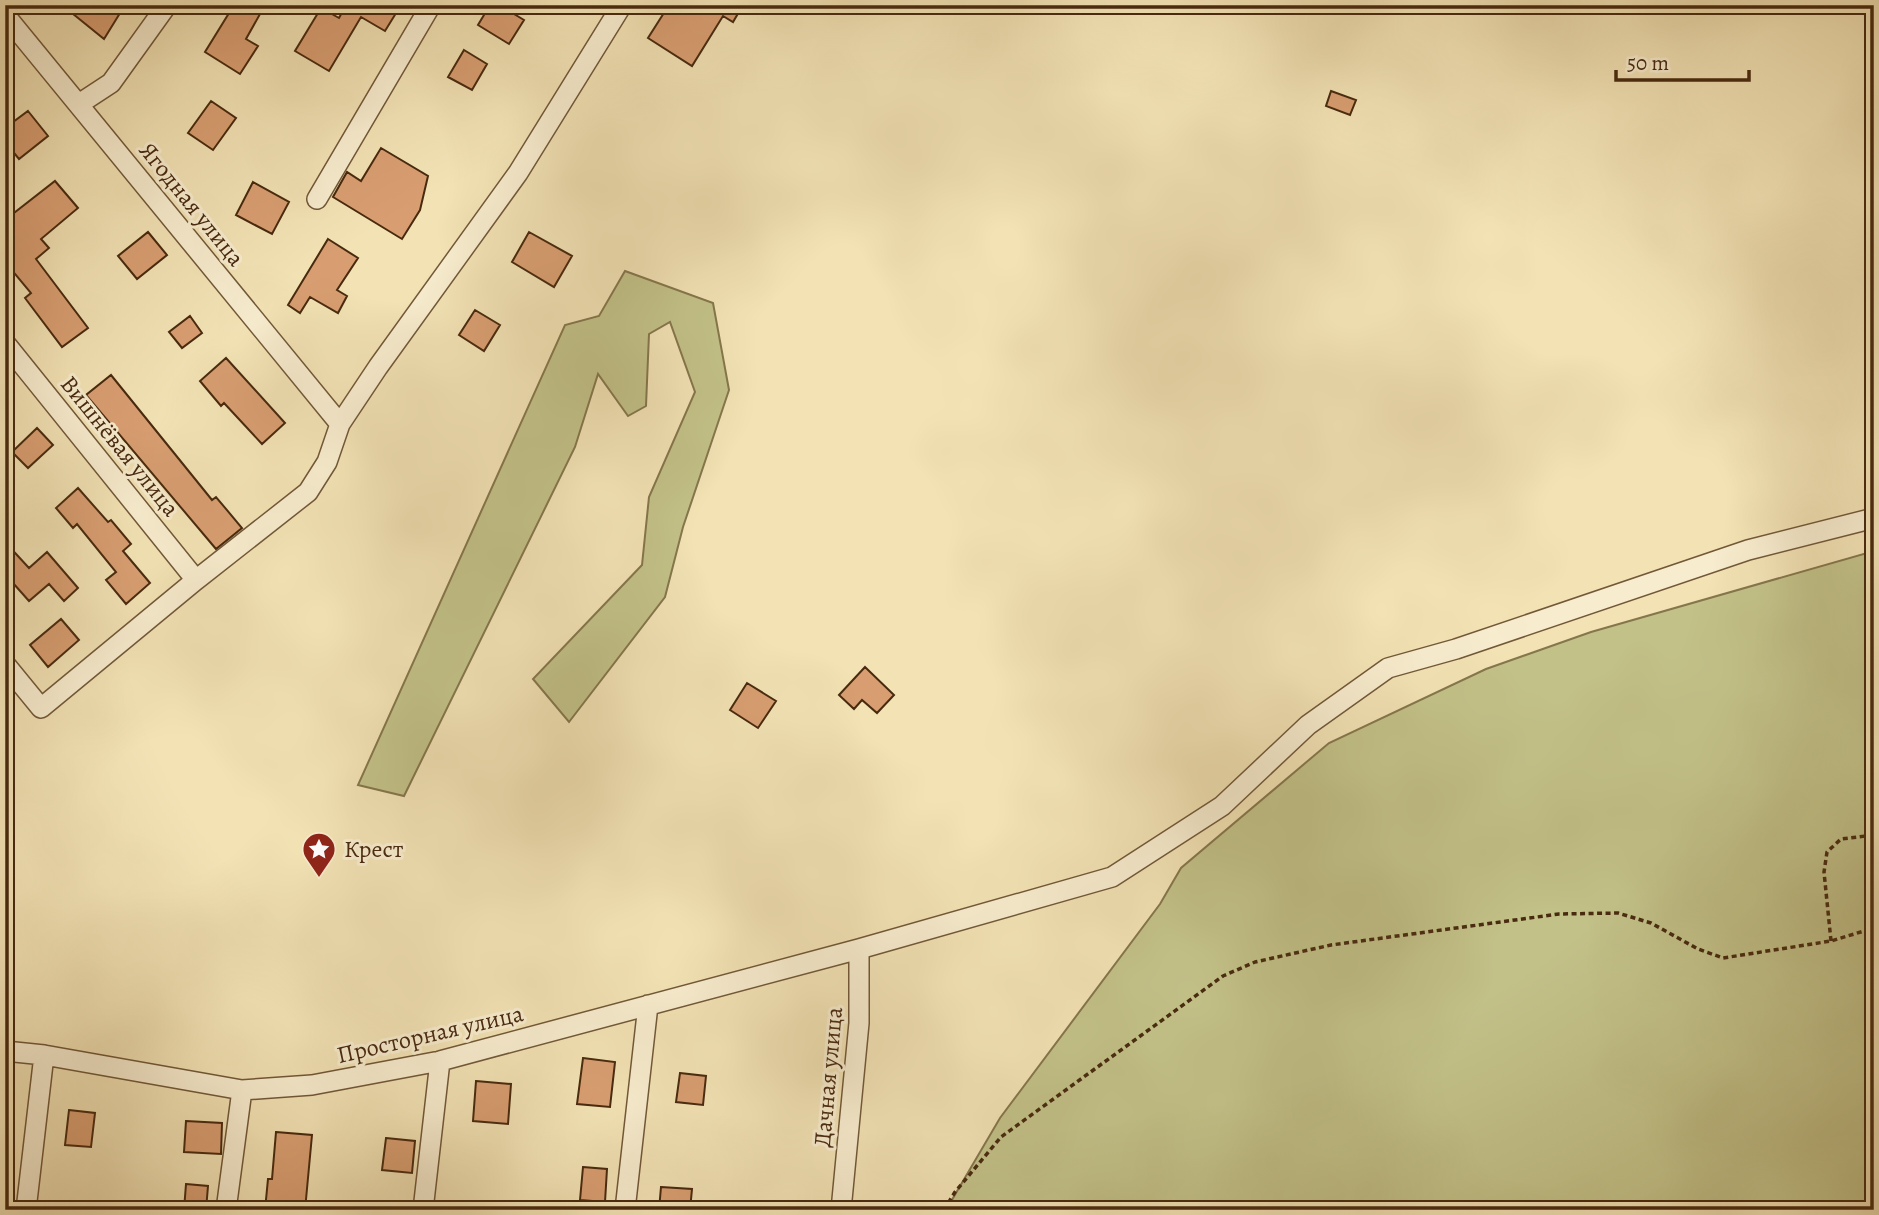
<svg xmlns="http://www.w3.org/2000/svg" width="1879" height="1215" font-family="Alegreya,serif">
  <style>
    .green { fill: #c2c188; stroke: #85764c; stroke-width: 2 }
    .building { fill: #d89e71; stroke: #482a0f; stroke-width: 2 }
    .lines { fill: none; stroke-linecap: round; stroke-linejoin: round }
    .minor-casing { stroke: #725838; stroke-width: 22 }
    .path { stroke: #482a0f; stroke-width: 3.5; stroke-dasharray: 5 3.5; stroke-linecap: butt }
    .minor { stroke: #f7ecce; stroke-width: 19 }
    .labels { text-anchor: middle; stroke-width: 6; stroke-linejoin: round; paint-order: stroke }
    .street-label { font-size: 24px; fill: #482a0f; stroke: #f7ecce }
    .poi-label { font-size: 24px; fill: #482a0f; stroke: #f7ecce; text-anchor: start }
  </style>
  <rect width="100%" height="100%" fill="#f2e2b4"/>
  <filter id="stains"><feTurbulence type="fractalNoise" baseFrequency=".00286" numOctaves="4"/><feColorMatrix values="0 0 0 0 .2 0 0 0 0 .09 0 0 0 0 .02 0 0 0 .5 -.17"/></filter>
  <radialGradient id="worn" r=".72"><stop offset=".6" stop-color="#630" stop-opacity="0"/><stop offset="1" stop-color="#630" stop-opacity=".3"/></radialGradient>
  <path class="green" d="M625 271 713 303 729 390 683 527 665 597 569 722 533 679 642 565 649 497 695 392 670 322 649 334 646 406 628 416 598 374 575 447 404 796 358 785 565 325 599 316Z
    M1874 551V1210H946L1000 1118 1160 904 1181 868 1329 743 1486 669 1591 632Z"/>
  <path class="building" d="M62 5H125L104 39Z
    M234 5H265L246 39 258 46 240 74 205 52Z
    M342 5H401L385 31 361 17 329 71 295 51 321 8 339 18 345 7Z
    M490 5H499L524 20 509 44 478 25Z
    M669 5H743L733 22 723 16 692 66 648 38Z
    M464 50 487 64 472 90 448 77Z
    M1331 91 1356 100 1350 115 1326 106Z
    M211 101 236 118 213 150 188 133Z
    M28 111 48 136 19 159 5 142V128Z
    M381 148 428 176 420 210 402 239 333 197 347 172 361 181Z
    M55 181 78 208 41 239 49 248 36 259 88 328 62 347 25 298 31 293 5 262V220Z
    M253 182 289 202 272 234 236 215Z
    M148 232 167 255 137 279 118 256Z
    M529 232 572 256 554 287 512 262Z
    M328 239 358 258 337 290 347 296 338 313 310 297 300 313 288 305Z
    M475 310 500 325 484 351 459 335Z
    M190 316 202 333 182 348 169 332Z
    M226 358 285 423 262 444 224 403 221 406 200 381Z
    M111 375 212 500 216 497 242 528 216 549 86 395Z
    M37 428 53 445 28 468 12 452Z
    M78 488 108 522 111 520 131 544 123 551 150 583 126 604 106 580 116 572 77 524 73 528 56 508Z
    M5 542 29 568 47 552 78 588 64 601 49 584 29 601 5 574Z
    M61 619 79 640 48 667 30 645Z
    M865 667 894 695 877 713 862 700 854 709 839 695Z
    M747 683 776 701 758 728 730 710Z
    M583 1058 615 1062 610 1107 577 1104Z
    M680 1073 706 1076 703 1105 676 1102Z
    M476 1081 511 1084 508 1124 473 1121Z
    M69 1110 95 1113 91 1147 65 1145Z
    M186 1121 222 1123 221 1154 184 1152Z
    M276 1132 312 1135 305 1210H265L268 1179H272Z
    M386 1138 415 1141 412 1173 382 1170Z
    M583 1167 607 1169 605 1202 580 1200Z
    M186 1184 208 1186 206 1210H184Z
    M661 1187 692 1189 690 1210H659Z"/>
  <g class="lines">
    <defs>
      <path id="minor" d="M5 15 340 424
        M79 104 111 83 167 5
        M317 199 431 5
        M5 343 196 580
        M5 664 41 708 196 580 308 492 327 462 340 424 378 367 518 173 622 5
        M5 1051 44 1055 242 1090 312 1085 440 1061 859 949 1112 877 1222 806 1308 725 1388 668 1456 649 1748 550 1874 518
        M26 1210 44 1055
        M226 1210 242 1090
        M423 1210 440 1061
        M625 1210 648 1005
        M841 1210 859 1023V949"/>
    </defs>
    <use href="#minor" class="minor-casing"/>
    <path class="path" d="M1831 941 1824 872 1827 852 1841 839 1874 835
      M944 1210 955 1192 1001 1137 1223 976 1255 962 1331 945 1559 914 1618 913 1651 923 1698 949 1723 958 1831 941 1874 928"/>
    <use href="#minor" class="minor"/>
  </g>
  <defs>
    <symbol id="sight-pin" viewBox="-11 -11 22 30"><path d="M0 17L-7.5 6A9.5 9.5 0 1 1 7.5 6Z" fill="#8f2418" stroke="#f7ecce"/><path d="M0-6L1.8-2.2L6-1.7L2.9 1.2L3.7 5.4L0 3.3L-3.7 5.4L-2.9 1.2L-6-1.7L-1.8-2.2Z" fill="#fff"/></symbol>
  </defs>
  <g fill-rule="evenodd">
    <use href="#sight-pin" x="300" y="830" width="38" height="52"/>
  </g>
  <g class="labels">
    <g class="street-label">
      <text transform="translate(192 204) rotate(51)" y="8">Ягодная улица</text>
      <text transform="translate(120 446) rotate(51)" y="8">Вишнёвая улица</text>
      <text transform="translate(430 1034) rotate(-13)" y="8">Просторная улица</text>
      <text transform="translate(828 1077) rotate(-85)" y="8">Дачная улица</text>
    </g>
    <g class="poi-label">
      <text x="344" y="857">Крест</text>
    </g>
  </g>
  <rect width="1879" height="1215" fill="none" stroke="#f2e2b4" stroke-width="28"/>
  <rect x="7" y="7" width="1865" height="1201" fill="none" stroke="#482a0f" stroke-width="3.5"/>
  <rect x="14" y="14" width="1851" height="1187" fill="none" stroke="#482a0f" stroke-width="2"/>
  <path d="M1616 70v10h133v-10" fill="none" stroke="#482a0f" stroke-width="3.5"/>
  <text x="1627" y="70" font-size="21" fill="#482a0f" stroke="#f7ecce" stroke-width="5" paint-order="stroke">50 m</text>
  <rect width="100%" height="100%" filter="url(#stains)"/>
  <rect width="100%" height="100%" fill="url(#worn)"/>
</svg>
